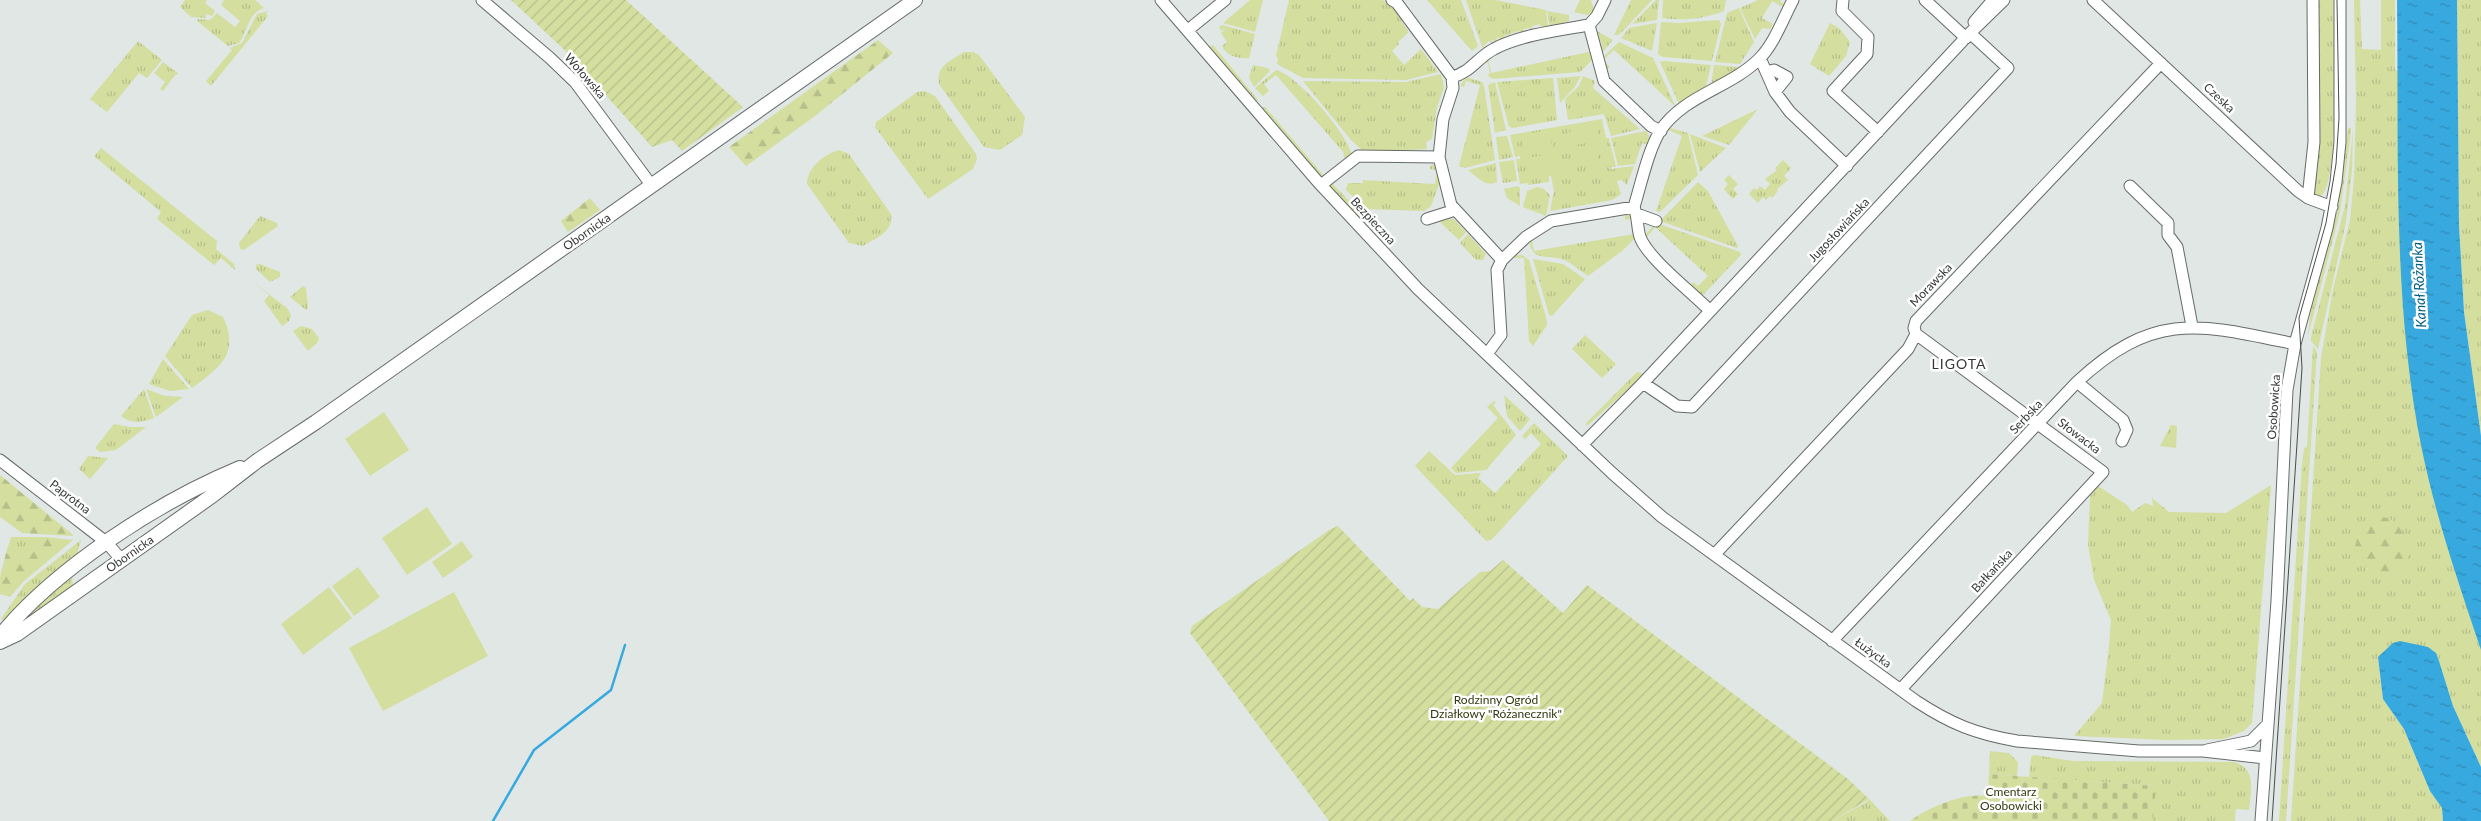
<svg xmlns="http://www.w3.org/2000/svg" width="2481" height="821" font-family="Lato,sans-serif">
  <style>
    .grass { fill: url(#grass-tufts); fill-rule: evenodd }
    .forest { fill: url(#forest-firs) }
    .cemetery { fill: url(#cemetery-stones) }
    .garden { fill: url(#garden-furrows) }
    .pitch { fill: #d3de9f }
    .water { fill: url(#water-ripples) }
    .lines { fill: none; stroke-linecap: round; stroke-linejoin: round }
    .stream { stroke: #37a9df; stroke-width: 2.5 }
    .minor-casing { stroke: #656b69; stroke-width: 13 }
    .major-casing { stroke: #656b69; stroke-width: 16 }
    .minor { stroke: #fff; stroke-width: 11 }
    .major { stroke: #fff; stroke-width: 14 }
    .tram { stroke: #494c4b; stroke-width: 1 }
    .labels { text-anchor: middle; stroke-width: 5; stroke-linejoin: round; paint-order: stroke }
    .street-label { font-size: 12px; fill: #353837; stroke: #fff }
    .park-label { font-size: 12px; fill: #34390f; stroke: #fff }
    .water-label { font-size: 14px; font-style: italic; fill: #005c80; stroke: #fff }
    .neighbourhood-label { font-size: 14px; letter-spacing: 1px; fill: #353837; stroke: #fff }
  </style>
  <defs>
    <pattern id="grass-tufts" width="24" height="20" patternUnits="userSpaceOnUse" patternTransform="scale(1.25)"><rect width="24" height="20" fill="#d3de9f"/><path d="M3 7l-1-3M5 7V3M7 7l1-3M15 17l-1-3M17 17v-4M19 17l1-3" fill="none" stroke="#b6bf8a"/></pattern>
    <pattern id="forest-firs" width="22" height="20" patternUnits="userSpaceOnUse" patternTransform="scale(1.25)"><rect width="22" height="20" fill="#d3de9f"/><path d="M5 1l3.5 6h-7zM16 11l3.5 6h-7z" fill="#b6bf8a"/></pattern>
    <pattern id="cemetery-stones" width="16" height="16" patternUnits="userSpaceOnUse" patternTransform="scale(1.25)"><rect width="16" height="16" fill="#d3de9f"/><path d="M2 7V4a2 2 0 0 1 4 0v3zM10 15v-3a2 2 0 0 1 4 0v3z" fill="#b6bf8a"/></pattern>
    <pattern id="garden-furrows" width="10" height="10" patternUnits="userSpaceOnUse" patternTransform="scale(1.25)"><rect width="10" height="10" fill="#d3de9f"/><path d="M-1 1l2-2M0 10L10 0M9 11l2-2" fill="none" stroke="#b6bf8a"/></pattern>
    <pattern id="water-ripples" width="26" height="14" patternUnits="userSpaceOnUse" patternTransform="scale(1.25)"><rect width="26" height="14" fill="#37a9df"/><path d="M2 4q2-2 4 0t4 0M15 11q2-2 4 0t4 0" fill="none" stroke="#2f8bb6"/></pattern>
  </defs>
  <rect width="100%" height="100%" fill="#e0e7e5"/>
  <path class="grass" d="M185 0H207L205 3 215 11 212 16 206 14V18L191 17 180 7Z
    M224 0H255L264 8C249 12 247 31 239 43L228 46 197 21 198 19 210 20 217 13 235 27 240 21 221 5Z
    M1250 0H1263L1255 32 1223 23Z
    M1289 0H1383L1406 17 1401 21 1409 32 1398 42 1399 44 1392 51 1404 65 1421 49 1438 72 1406 80 1303 78 1277 64 1278 58 1276 56Z
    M1427 0H1461L1478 46 1472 51Z
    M1466 0H1495L1546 10 1548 29H1544L1539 24 1531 27 1536 32 1529 28 1523 29 1528 35 1525 36 1519 31 1504 36 1509 41 1503 42 1498 37 1496 39 1501 44 1492 40 1491 41 1495 45 1489 41 1483 46 1487 50 1484 52Z
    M1580 0H1591L1594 12 1587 15 1574 12Z
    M1631 0H1652L1622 32 1618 35H1614Z
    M1656 0H1659L1657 20 1632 24Z
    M1663 0H1726L1724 11C1704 19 1683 21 1662 18Z
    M1758 0H1781L1780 2 1785 4 1783 7 1772 1 1762 18 1773 24 1770 29 1762 28 1755 39 1740 8Z
    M2317 0H2333C2334 29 2341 185 2320 197L2315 194 2314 189 2318 168 2320 58 2318 50Z
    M2354 0H2360L2362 49 2381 50V0H2395V70L2398 71 2400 232 2406 333 2422 449 2436 505 2481 650V767L2453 706 2439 661 2378 657 2383 699 2404 729 2430 791 2442 808 2443 821H2291L2321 358 2333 289 2350 220 2354 179 2356 103ZM2355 548 2389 575 2367 569Z
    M2457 0H2481V436L2464 312 2459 226Z
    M1739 8 1754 42 1740 64 1715 62 1727 13Z
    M268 11 266 14 268 16 211 86 206 81 232 50 230 48 242 43 257 14Z
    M1547 11 1569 15V21L1550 28Z
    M1719 20 1721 24 1712 61 1663 57 1658 54 1661 22 1679 23Z
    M1657 23 1652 51 1621 38 1629 28Z
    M1830 23 1839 28 1850 42 1846 56 1829 76 1810 64Z
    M1222 25 1255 34 1249 58C1239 59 1226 56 1222 46L1227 42 1221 33 1226 29 1221 31 1219 27Z
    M1595 30 1613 40 1601 54 1598 47 1602 46 1600 40 1597 41Z
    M138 41 162 60 147 78 139 73 107 112 90 99Z
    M1619 42 1653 58 1676 107 1614 50 1603 60 1610 67 1605 70 1601 59Z
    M1213 45 1258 100 1256 103 1239 87 1209 47Z
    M1593 51 1594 58 1580 72 1493 79 1487 75 1490 74 1488 63H1485V59L1494 53V57L1488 59 1491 73Z
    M964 52H973L979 55 1025 117 1022 135 1000 150 984 147 939 84C935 66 952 60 964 52Z
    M1662 61 1711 65 1706 86 1679 104 1660 62Z
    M163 62 179 74 175 75 163 91 160 89 165 82 154 73Z
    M1253 65 1268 68 1270 71 1254 87 1249 77Z
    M1714 65 1738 67 1739 68 1711 85Z
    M1276 70C1299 76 1348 135 1353 157L1346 160 1343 155 1344 153 1276 75 1264 84 1269 91 1263 96 1255 88Z
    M1441 74 1444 88 1437 107 1432 139 1426 142 1427 149 1364 152 1351 140 1303 81 1406 82Z
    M1581 76 1574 88 1560 103 1557 78Z
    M1583 76 1595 81 1593 88 1640 129 1611 136 1604 114 1568 120 1565 99 1579 86Z
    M1466 77 1482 82 1484 86 1495 160 1465 168 1459 166 1480 85 1466 81 1464 87 1460 86Z
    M1553 78 1557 120 1513 128 1509 127 1497 82Z
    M1495 82 1506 130 1495 133 1488 85Z
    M925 91 935 96 976 154 977 159 973 169 928 199 875 127 876 122 917 92Z
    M1265 107 1324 176H1319L1260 108Z
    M1758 109 1729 145 1702 136Z
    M1602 119 1606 138H1609L1616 167H1611V169L1634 166 1627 185 1622 180 1617 181 1621 194 1612 200 1550 211 1554 191 1551 176H1549V182L1528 185V183L1520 184 1516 159H1520V156L1515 157 1510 135Z
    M1670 128 1688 133 1698 175 1660 212 1656 211 1682 136 1669 130Z
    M2348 128H2351L2350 140 2340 212 2308 336 2310 315 2338 209Z
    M2353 130 2352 170 2346 222 2318 349 2311 341V337L2345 206Z
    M1646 131 1650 137 1649 145 1642 143 1635 164 1618 166 1611 138Z
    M1690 134 1726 148 1700 172Z
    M1507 136 1513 157 1499 160 1496 137Z
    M101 148 217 241 216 249 234 264 235 270 221 258 214 265 157 219 161 212 94 156Z
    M839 150 849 154 891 214C894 232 876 238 863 246L849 243 807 184C807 168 824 154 839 150Z
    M1514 160 1517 181 1503 183 1499 162Z
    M1783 160 1791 168 1784 176 1788 180 1777 189 1778 191 1772 198 1770 196 1766 200 1763 197 1758 203 1749 194 1754 188 1757 190 1760 186 1765 190 1770 184 1765 179 1777 170 1775 168Z
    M1496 163 1497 182C1486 188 1476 176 1468 170Z
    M1435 164 1440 182 1431 206 1424 211 1365 209 1346 190 1348 183H1363V180L1435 184 1437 170 1430 169V166Z
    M1729 175 1738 184 1733 189 1738 194 1733 199 1724 189 1728 184 1724 180Z
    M1330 181 1362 214V216H1357L1328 187Z
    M1698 182 1708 191 1738 246 1737 248 1660 221Z
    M1518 186 1520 188V206L1507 198 1504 189Z
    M1537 187 1544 189 1550 195 1546 216 1523 207 1527 191Z
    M1630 214 1633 216 1635 238 1622 251 1588 276C1580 271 1572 263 1564 260 1547 253 1533 264 1529 240L1531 237 1534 251 1634 234 1631 219 1625 220V215Z
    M260 216 277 223 278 226 244 250 240 249 239 243Z
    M1446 218 1454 219 1466 232 1459 240 1439 221Z
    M1659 224 1740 252 1741 255 1701 297 1689 287 1693 282 1698 286 1708 276 1655 227 1646 238 1653 245 1650 247 1645 235 1653 226Z
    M1468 234 1486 254 1483 260H1476L1460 243Z
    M1515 255H1522L1529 260 1546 317 1547 325 1533 346 1529 341 1524 258H1510Z
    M1533 259 1563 264 1585 279 1552 316 1549 315Z
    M260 264 280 272V277L270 282 256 269V265Z
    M252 281 288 309 291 316 289 321 282 326 264 301 269 295Z
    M303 286 306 288 308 308 306 310 290 297Z
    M208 310 223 317C240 354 220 367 192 388L165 356 192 315Z
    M301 326 312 329 319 338 317 343 308 351 293 331Z
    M1585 335 1616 364 1602 378 1572 349Z
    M2313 346 2317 352 2286 821H2279L2302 465 2304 448 2307 447Z
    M163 359 189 389 170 391 149 384Z
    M1637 372 1645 374 1587 426 1586 423Z
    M144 389 154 418C142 423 131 424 121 416Z
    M146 389 165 396 183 397 156 417Z
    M1504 395 1530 419 1520 431 1507 416Z
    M1494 401 1496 402 1493 405 1516 435 1486 470 1456 473 1451 468 1498 418 1487 407Z
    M1534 423 1568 456 1498 533 1491 540 1486 541 1415 466 1429 451 1455 475 1481 473 1478 478 1495 493 1541 444 1531 433 1525 439 1522 436Z
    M114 424 130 427H146L116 450 100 452 95 448Z
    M2171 425 2177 426 2176 448 2160 446Z
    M88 456 108 458 90 479 79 469Z
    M2271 485 2252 723 2244 731 2223 739 2168 740 2074 736 2102 703 2109 646 2111 620 2094 580 2088 544 2090 496 2098 486 2127 505 2132 512 2145 503 2153 506 2152 498 2169 512 2226 513Z
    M11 537H45C36 551 22 560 6 553Z
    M81 540 77 555 5 621 1 619 25 584Z
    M72 575 73 589 16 629 13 628Z
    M1990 751 2009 753 2018 762 2017 776 1989 774Z
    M2034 755 2073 761 2234 762C2257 768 2251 791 2249 810L2236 809 2235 821H2153L2155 786 2029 777 2031 757Z
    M1869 799 1890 821H1832L1865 803Z"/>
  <path class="forest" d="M878 40 893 53 815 116 746 166 729 147Z
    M590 198 600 210 568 232 561 221Z
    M0 475 72 534 73 536 22 533 0 517Z
    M2381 517C2406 519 2406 546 2408 566 2388 584 2362 572 2352 550L2355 548C2359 527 2359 523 2381 517Z
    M45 537 73 540 23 582 10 597 0 594V577L6 553C22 560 36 551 45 537Z"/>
  <path class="cemetery" d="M1989 774 2156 786 2153 821H1910C1932 806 1961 793 1988 796Z"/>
  <path class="garden" d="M511 0H626L743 107 682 151 672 140 652 147 572 57Z
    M1338 526 1410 601 1413 598 1422 607 1438 609 1480 572 1490 571 1503 560 1563 613 1587 585 1848 779 1869 799 1832 821H1329L1190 633 1192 626 1329 530Z"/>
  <path class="pitch" d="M1597 128 1599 141 1569 146 1567 132Z
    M1549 130 1553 150 1524 154 1521 135Z
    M1596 147 1598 159 1575 163 1573 151Z
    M1553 154 1557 173 1528 177 1525 158Z
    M384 412 409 450 370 476 345 439Z
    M427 507 452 544 407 575 382 538Z
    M462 541 473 557 443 578 432 562Z
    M358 567 380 597 354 616 332 586Z
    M329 587 352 618 303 655 281 624Z
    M454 592 488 656 383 711 349 648Z"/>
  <path class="water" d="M2397 0H2457L2459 226 2464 312 2481 436V650C2459 584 2436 518 2422 450 2392 304 2399 149 2397 0Z
    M2400 641 2428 647 2436 653 2439 661 2453 706 2481 767V821H2443L2442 808 2430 791 2404 729 2383 699 2378 657 2393 643Z"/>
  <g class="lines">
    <path class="stream" d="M493 821 534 750 611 690 625 645"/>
    <defs>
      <path id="minor" d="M482 0 550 58 575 82 652 186
        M1161 0 1318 182 1418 289 1612 473 1662 517 1916 701C1951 724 1976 734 2017 741L2139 751H2203L2265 758
        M1392 0 1397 3 1452 77C1470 73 1478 57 1494 49 1520 35 1560 30 1589 25
        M1605 0 1597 16 1589 25 1604 81 1651 126 1661 131
        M1843 0 1842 11 1868 37 1867 54 1833 91 1878 132
        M1925 0 1966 38
        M2093 0 2298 191 2308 198 2332 207
        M1974 22 1993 0
        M1188 30 1225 0
        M1760 58 1775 92 1790 112 1847 166
        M1767 72 1774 70 1787 77 1775 92
        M1439 157 1443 119 1453 88 1452 77
        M1321 185 1358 156 1439 157 1451 205 1502 260 1526 237 1551 221 1634 207C1641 184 1648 151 1660 131 1684 95 1730 88 1759 59 1774 44 1783 19 1793 0
        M2130 186 2168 223V235L2177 247 2192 326
        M2308 198 2314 142 2313 0
        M1634 207C1638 217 1637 227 1640 237 1648 259 1693 293 1710 311
        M1637 214 1656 221
        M1427 219 1455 210
        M1487 354 1501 335 1497 270 1502 260
        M2077 382 2123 420 2127 430 2122 441
        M1643 383 1677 406 1692 407 2008 68 1970 33
        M1582 445 1643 383 1970 33 2004 0
        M0 460 106 542 121 559
        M1715 554 1908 349 1916 334 1914 328 1916 321 2161 63
        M1832 641 2077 382C2155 310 2200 324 2295 344
        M1901 689 2103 472 1916 334
        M2207 750 2251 741 2267 725
        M2261 821 2277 601 2287 390 2295 344 2327 228 2336 182 2340 142V0"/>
      <path id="major" d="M0 636C57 567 158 502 240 468
        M0 642 17 634 213 495 257 461 316 422 915 0"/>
    </defs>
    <use href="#minor" class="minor-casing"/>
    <use href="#major" class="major-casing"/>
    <use href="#minor" class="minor"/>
    <use href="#major" class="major"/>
    <path class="tram" d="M2272 821 2302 368 2299 318 2326 223 2336 164 2339 118 2337 0"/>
  </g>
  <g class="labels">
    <g class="street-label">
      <text transform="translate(585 76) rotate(49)" y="4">Wołowska</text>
      <text transform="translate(2219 98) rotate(43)" y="4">Czeska</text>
      <text transform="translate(1373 221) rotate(47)" y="4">Bezpieczna</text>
      <text transform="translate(1839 230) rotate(-47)" y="4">Jugosłowiańska</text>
      <text transform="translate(587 232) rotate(-35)" y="4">Obornicka</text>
      <text transform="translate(1931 285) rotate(-46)" y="4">Morawska</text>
      <text transform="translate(2274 407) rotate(-86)" y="4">Osobowicka</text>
      <text transform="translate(2026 417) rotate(-47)" y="4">Serbska</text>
      <text transform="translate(2079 436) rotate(37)" y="4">Słowacka</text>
      <text transform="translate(70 497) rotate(37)" y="4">Paprotna</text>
      <text transform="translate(130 554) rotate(-35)" y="4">Obornicka</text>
      <text transform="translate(1992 571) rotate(-47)" y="4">Bałkańska</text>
      <text transform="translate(1873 653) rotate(36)" y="4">Łużycka</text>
    </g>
    <g class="park-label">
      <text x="1496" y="704">Rodzinny Ogród<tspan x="1496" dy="14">Działkowy "Różanecznik"</tspan></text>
      <text x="2011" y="796">Cmentarz<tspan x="2011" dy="14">Osobowicki</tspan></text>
    </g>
    <g class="water-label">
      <text transform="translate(2419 285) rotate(-93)" y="5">Kanał Różanka</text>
    </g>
    <g class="neighbourhood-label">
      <text x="1959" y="369">LIGOTA</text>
    </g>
  </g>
</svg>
